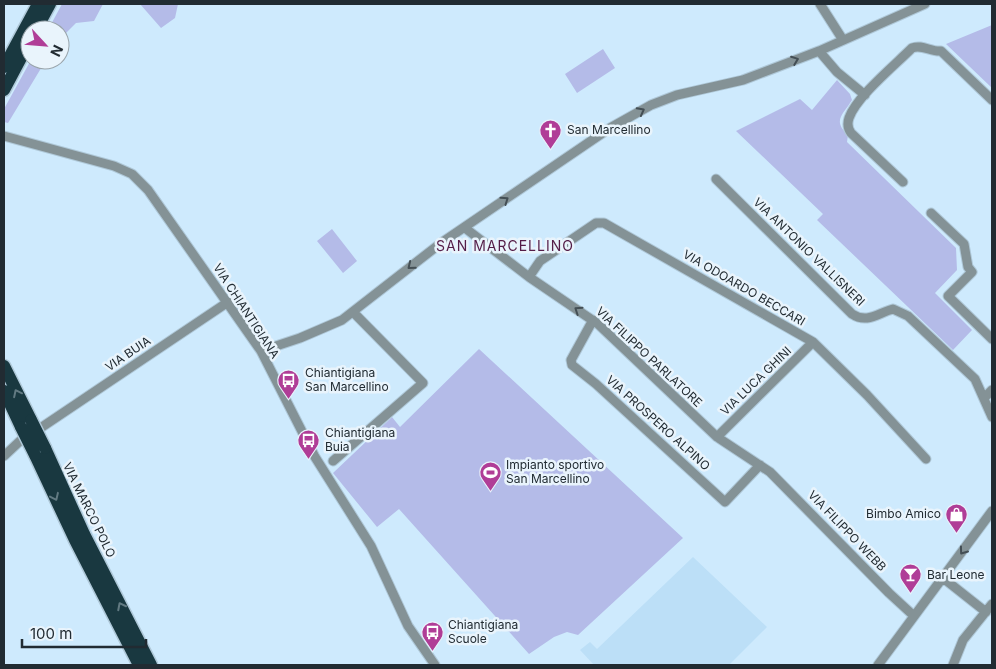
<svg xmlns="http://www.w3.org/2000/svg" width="996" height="669" font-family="Inter,sans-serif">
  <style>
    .built { fill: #bcdff7 }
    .green { fill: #b4bbe8 }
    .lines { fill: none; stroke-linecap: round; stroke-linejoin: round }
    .minor-casing { stroke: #afc8d8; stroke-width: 11 }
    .highway-casing { stroke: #afc8d8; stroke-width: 15 }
    .minor { stroke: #849296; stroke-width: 9 }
    .highway { stroke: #193840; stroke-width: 12 }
    .highway-bridge-casing { stroke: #afc8d8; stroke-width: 15; stroke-linecap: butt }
    .highway-bridge { stroke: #193840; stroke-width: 12 }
    .oneway { stroke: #444f55 }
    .oneway2 { stroke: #627a82 }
    .labels { text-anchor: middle; stroke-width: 5; stroke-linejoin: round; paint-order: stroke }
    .poi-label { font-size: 12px; fill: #212b32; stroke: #e9f4fc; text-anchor: start }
    .street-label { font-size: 12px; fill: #212b32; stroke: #e9f4fc }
    .neighbourhood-label { font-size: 14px; letter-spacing: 1px; fill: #541d48; stroke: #e9f4fc }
  </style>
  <rect width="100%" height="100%" fill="#ceeafd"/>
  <path class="built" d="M693 557 767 627 729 665H594L580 650 590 642 597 649Z"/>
  <path class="green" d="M62 4H103L94 21 76 23 60 39V30H48Z
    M140 4H178L175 18 161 28Z
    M992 25V88L946 44Z
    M603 49 615 68 577 93 565 74Z
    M31 60H46L8 123 4 122V109Z
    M837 80 850 94 852 100C843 115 832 120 848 135L847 142 956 248 957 270 935 293 972 330 953 350 817 220 823 214 736 131 800 99 812 110Z
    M332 229 357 261 343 273 317 241Z
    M479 349 683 538 578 635 567 632 554 637 529 654 399 509 377 527 333 473 392 417 400 427Z"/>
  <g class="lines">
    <defs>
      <path id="minor" d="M820 4 843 40
        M819 51 837 72 865 95
        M4 136 114 166 132 174 148 190 261 351 315 457 371 546 408 626 435 665
        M716 179 852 314C867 324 878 313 893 309L908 316 975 379 992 417
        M903 182 851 133C848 129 847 124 849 118 856 97 895 65 912 48 922 44 931 52 941 51L992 100
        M931 213 964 244 968 267 972 272 948 296 992 339
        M465 228 529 277 598 324 717 437 770 472 889 593 914 616
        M529 277 540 261 596 223H604L813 342 867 395 926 459
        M593 320 571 360 572 365 596 384 725 502 760 465
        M261 351 300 338 342 320 441 243 610 128 651 105 677 95 743 80 819 51 925 4
        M984 398 992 390
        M42 427 228 302
        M717 437 813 342
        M4 456 20 441
        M333 461 423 383 353 312
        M943 578 986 612
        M878 665 992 511
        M953 665 963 640 992 604"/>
      <path id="highway" d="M36 30 50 4
        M4 67 38 4
        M4 90 30 41
        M4 366 31 420
        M4 391 21 427
        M45 448 84 534 151 665
        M35 455 75 540 139 665"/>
    </defs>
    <use href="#minor" class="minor-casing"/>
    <use href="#highway" class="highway-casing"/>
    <use href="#minor" class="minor"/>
    <use href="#highway" class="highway"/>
    <defs>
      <path id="highway-bridge" d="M31 420 45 448
        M21 427 35 455"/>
    </defs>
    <use href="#highway-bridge" class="highway-bridge-casing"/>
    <use href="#highway-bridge" class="highway-bridge"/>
  </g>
  <defs><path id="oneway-chevron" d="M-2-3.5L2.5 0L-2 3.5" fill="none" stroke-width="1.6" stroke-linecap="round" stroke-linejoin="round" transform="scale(1.25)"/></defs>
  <g class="oneway">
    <use href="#oneway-chevron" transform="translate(795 60) rotate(-21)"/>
    <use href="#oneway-chevron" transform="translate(641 111) rotate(-28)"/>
    <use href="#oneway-chevron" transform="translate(505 200) rotate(-35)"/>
    <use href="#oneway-chevron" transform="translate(411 266) rotate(141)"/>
    <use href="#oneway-chevron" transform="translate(578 310) rotate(-146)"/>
    <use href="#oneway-chevron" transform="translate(963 551) rotate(126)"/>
  </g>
  <g class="oneway2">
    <use href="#oneway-chevron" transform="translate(17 393) rotate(-116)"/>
    <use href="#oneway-chevron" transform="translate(55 497) rotate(65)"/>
    <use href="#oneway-chevron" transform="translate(121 606) rotate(-117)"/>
  </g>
  <defs>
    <symbol id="church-pin" viewBox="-11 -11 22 30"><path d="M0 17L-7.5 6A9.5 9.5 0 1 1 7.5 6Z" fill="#b03d97" stroke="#e9f4fc"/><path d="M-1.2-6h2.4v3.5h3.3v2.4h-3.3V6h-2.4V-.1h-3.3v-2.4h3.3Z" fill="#fff"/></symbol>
    <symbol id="bus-pin" viewBox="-11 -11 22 30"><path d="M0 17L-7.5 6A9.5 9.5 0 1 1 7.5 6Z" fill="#b03d97" stroke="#e9f4fc"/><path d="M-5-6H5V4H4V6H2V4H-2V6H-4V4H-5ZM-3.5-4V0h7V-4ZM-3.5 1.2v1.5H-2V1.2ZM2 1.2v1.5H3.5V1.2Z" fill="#fff"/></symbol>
    <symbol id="stadium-pin" viewBox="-11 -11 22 30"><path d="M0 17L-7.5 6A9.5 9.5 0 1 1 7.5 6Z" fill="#b03d97" stroke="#e9f4fc"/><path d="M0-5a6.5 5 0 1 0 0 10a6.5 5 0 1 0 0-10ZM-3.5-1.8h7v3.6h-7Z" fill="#fff"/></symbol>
    <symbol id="shop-pin" viewBox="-11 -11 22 30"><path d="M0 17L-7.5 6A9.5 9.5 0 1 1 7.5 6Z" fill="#b03d97" stroke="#e9f4fc"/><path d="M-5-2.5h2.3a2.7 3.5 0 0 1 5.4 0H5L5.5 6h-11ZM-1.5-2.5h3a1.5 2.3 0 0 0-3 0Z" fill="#fff"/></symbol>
    <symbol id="bar-pin" viewBox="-11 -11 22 30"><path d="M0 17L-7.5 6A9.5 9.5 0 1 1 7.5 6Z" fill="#b03d97" stroke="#e9f4fc"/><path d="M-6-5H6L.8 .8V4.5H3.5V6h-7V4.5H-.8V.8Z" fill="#fff"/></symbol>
  </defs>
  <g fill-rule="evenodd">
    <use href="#church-pin" x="538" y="118" width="25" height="34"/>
    <use href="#bus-pin" x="276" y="368" width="25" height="34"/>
    <use href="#bus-pin" x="296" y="428" width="25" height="34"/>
    <use href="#stadium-pin" x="478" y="460" width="25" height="34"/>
    <use href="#shop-pin" x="944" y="502" width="25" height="34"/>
    <use href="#bar-pin" x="898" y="562" width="25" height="34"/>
    <use href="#bus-pin" x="420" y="620" width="25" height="34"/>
  </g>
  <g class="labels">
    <g class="poi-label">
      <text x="567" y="134">San Marcellino</text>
      <text x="305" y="377">Chiantigiana<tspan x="305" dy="14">San Marcellino</tspan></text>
      <text x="325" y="437">Chiantigiana<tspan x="325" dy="14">Buia</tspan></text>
      <text x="506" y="469">Impianto sportivo<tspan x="506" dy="14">San Marcellino</tspan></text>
      <text x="941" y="518" text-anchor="end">Bimbo Amico</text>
      <text x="927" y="579">Bar Leone</text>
      <text x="448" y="629">Chiantigiana<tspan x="448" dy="14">Scuole</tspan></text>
    </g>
    <g class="street-label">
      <text transform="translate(809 252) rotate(44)" y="4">VIA ANTONIO VALLISNERI</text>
      <text transform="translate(744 288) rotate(30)" y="4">VIA ODOARDO BECCARI</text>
      <text transform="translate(246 311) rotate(57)" y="4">VIA CHIANTIGIANA</text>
      <text transform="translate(128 354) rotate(-34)" y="4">VIA BUIA</text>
      <text transform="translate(649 357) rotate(43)" y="4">VIA FILIPPO PARLATORE</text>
      <text transform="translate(756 381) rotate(-44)" y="4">VIA LUCA GHINI</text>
      <text transform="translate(658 423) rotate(42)" y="4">VIA PROSPERO ALPINO</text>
      <text transform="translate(89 510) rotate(64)" y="4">VIA MARCO POLO</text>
      <text transform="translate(847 531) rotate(46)" y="4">VIA FILIPPO WEBB</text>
    </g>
    <g class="neighbourhood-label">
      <text x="505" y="251">SAN MARCELLINO</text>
    </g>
  </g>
  <rect width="996" height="669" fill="none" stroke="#212b32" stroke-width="10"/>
  <g transform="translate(45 45) rotate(116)"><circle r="24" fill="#e9f4fc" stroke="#99a4ab"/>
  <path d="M0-4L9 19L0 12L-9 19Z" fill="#b03d97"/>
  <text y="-8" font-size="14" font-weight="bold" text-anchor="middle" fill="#212b32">N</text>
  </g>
  <path d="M22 639v8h124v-8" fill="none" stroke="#212b32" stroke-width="2.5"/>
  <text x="30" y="639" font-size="15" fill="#212b32" stroke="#e9f4fc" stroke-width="4" paint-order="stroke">100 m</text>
</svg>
